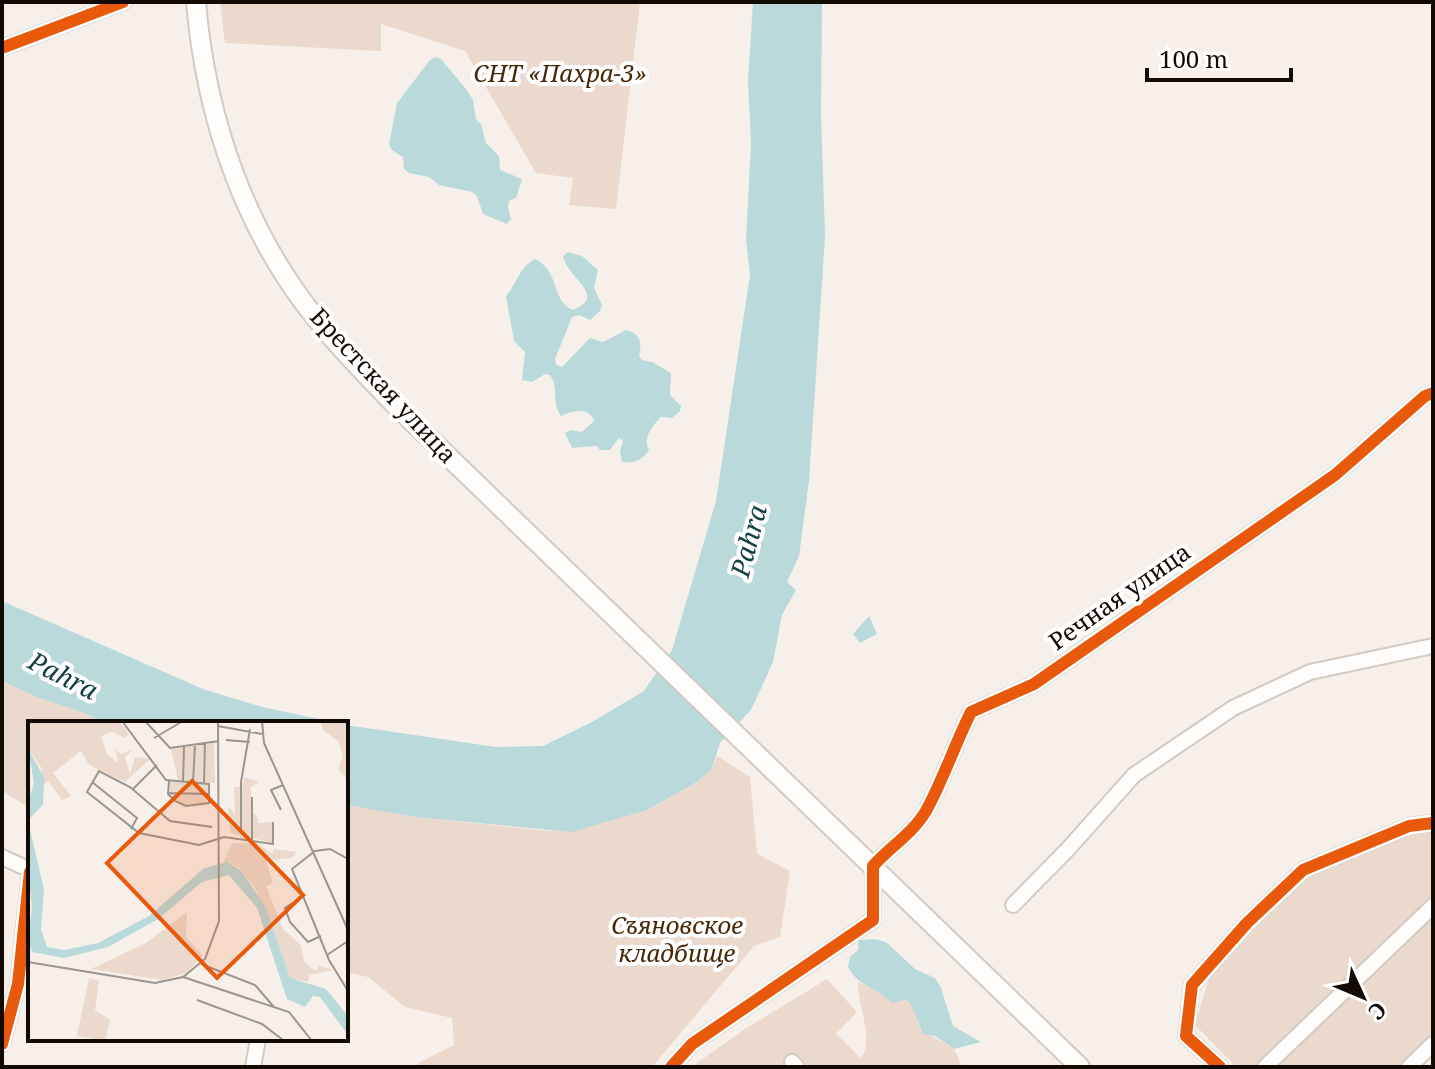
<svg xmlns="http://www.w3.org/2000/svg" width="1435" height="1069" font-family="'Noto Serif',serif">
  <style>
    .green { fill: #ead9cc }
    .water { fill: #b9d9db }
    .lines { fill: none; stroke-linecap: round; stroke-linejoin: round }
    .minor-casing { stroke: #d2cac3; stroke-width: 18 }
    .major-casing { stroke: #d2cac3; stroke-width: 22 }
    .minor { stroke: #fefdfc; stroke-width: 14 }
    .major { stroke: #fefdfc; stroke-width: 18 }
    .cycleway-casing { stroke: #fff; stroke-width: 17 }
    .cycleway { stroke: #e8590c; stroke-width: 12 }
    .labels { text-anchor: middle; stroke-width: 8; stroke-linejoin: round; paint-order: stroke }
    .park-label { font-size: 24px; font-style: italic; fill: #492808; stroke: #fff }
    .street-label { font-size: 24px; fill: #140a04; stroke: #fff }
    .water-label { font-size: 26px; font-style: italic; fill: #124045; stroke: #fff }
    .inset-road { fill: none; stroke: #9c948e; stroke-width: 2 }
    .view { fill: #e8590c; fill-opacity: 0.15; stroke: #e8590c; stroke-width: 4 }
    .inset-edge { fill: none; stroke: #140a04; stroke-width: 4 }
  </style>
  <rect width="100%" height="100%" fill="#f7f0ea"/>
  <path class="green" d="M220 2H640L616 209 569 205 573 178 536 173 465 51 381 24V51L225 43Z
    M2 681 39 698 87 714 102 723H30V808L2 791Z
    M717 756 750 777 757 854 790 871 780 937 754 946 652 1067H417L418 1063 454 1045 452 1018 405 1007 368 977 346 972V805L415 817 550 831 647 810 695 784 711 771Z
    M1433 827V1036L1401 1067H1236L1195 1025 1211 971 1306 873 1408 831Z
    M827 979 857 1012 836 1034 861 1058C875 1040 857 1005 858 982L885 995 892 1003 904 1000 911 1002 920 1029 954 1049 962 1067H691L745 1029Z"/>
  <path class="water" d="M753 2H822L821 115 825 237 809 481 799 556 787 582 796 590 782 615 773 662 751 710 720 743 711 771 694 784 647 810 572 832 415 817 346 805V725L496 747 543 746 592 722 644 691 672 650 716 501 750 275 746 240 751 144 748 82Z
    M436 57 441 59 466 89 473 100 476 119 481 124 486 143 499 156 500 170 522 179 516 198 509 201 508 207 511 219 507 224 483 214 477 196 472 192 439 185 429 177 409 173 404 169 403 157 392 150 389 144 397 103 430 60Z
    M568 252 582 256 598 270 594 288 602 305 600 311 590 320 579 315 572 317 555 359 556 365 562 367 590 338 603 342 626 330C641 334 642 342 639 356L642 360 652 362 671 373 670 395 681 406 680 411 672 418 661 417C653 425 642 438 649 450 643 460 633 464 622 462L620 451 623 441 619 438 610 450H600L597 446 572 448 565 433 571 430 582 432 594 421C589 406 572 411 561 416 551 401 559 387 550 375L545 374 532 382 522 380 525 352 514 341 506 296C517 284 519 267 535 259 561 272 550 300 573 310 608 295 568 280 563 256Z
    M2 601 203 689 262 707 338 723H102L87 714 39 698 2 681Z
    M869 616 877 634 860 643 853 634Z
    M875 939 886 942 915 969 935 978 941 988 953 1026 981 1042 954 1049 935 1036 923 1034 910 1002 904 1000 892 1003C879 988 858 987 848 967L850 957 858 950 859 940Z"/>
  <g class="lines">
    <defs>
      <path id="minor" d="M2 48 123 2
        M2 857 30 870
        M1013 905 1069 848 1134 775 1233 708 1310 672 1433 646
        M2 1044 18 984 30 872
        M792 1062 797 1067
        M253 1067 258 1039
        M671 1067 692 1044 873 920V866C890 847 913 833 926 811 943 780 955 744 971 712L1034 684 1335 475 1425 396 1433 393
        M1220 1067 1186 1036 1192 985 1247 923 1303 870 1409 826 1433 823
        M1265 1067 1433 906
        M1409 1067 1433 1044"/>
      <path id="major" d="M196 2C206 120 246 236 323 327 345 354 370 379 394 404L1080 1067"/>
    </defs>
    <use href="#minor" class="minor-casing"/>
    <use href="#major" class="major-casing"/>
    <use href="#minor" class="minor"/>
    <use href="#major" class="major"/>
    <defs>
      <path id="cycleway" d="M2 48 123 2
        M2 1044 18 984 30 872
        M671 1067 692 1044 873 920V866C890 847 913 833 926 811 943 780 955 744 971 712L1034 684 1335 475 1425 396 1433 393
        M1220 1067 1186 1036 1192 985 1247 923 1303 870 1409 826 1433 823"/>
    </defs>
    <use href="#cycleway" class="cycleway-casing"/>
    <use href="#cycleway" class="cycleway"/>
  </g>
  <g class="labels">
    <g class="park-label">
      <text x="560" y="82">СНТ «Пахра-3»</text>
      <text x="677" y="934">Съяновское<tspan x="677" dy="28">кладбище</tspan></text>
    </g>
    <g class="street-label">
      <text transform="translate(383 386) rotate(47)" y="8">Брестская улица</text>
      <text transform="translate(1120 597) rotate(-35)" y="8">Речная улица</text>
    </g>
    <g class="water-label">
      <text transform="translate(749 541) rotate(-75)" y="9">Pahra</text>
      <text transform="translate(63 676) rotate(27)" y="9">Pahra</text>
    </g>
  </g>
  <g transform="translate(28 721)">
    <rect width="320" height="320" fill="#f7f0ea"/>
    <path d="M0 0H91L101 13 97 17 84 11 73 15 79 33 90 42 88 28 93 33 104 29 97 36 102 53 107 36 122 38 97 61 61 44 53 30 25 52 43 75 34 79 20 60 16 64 13 46 0 28ZM293 0H320V59L310 49 315 34 310 20 295 9ZM186 22 187 62 150 60 143 28ZM217 56 231 61 223 66V93L229 94 230 102 245 101V122L202 112 200 85 207 93 206 66H214ZM142 61 181 63 179 82 158 85 142 76ZM204 122H230L244 133 246 128 269 131 264 137 238 140 245 162 238 165 255 208 273 224 276 241 288 250 291 245 305 249 281 254 280 261 261 257 228 169 212 147 195 141ZM159 191 158 216 175 235 158 252 134 259 63 248 118 222ZM61 257 71 260 67 289 82 299 77 320 49 315Z" fill="#ead9cc"/>
    <path d="M0 28 16 56 15 84 0 99 16 169 13 208 19 226 36 229 70 222 121 195 175 148 198 141 213 149 237 185 262 257 298 268 320 295V314L292 276 285 275 277 286 259 278 229 187 201 154 174 161 130 198 80 226 36 237 4 231 0 220 4 186 0 151V82L6 61Z" fill="#b9d9db"/>
    <path class="inset-road" d="M94 0 138 59 181 63V82L158 85 147 80 140 73 141 60M117 0 142 27 191 20M234 0 236 22 320 209M190 5 234 13M126 17 155 0M198 19 222 21M64 61 109 97 103 108M155 61 156 25M165 62 167 23M176 62 177 22M105 68 129 44M140 72 180 73M224 76V120M253 89 243 69 255 64M184 106 142 100 102 66 71 50 59 71 111 112 171 124 196 116 245 123V101M213 111V61L222 8M320 138 302 128 287 130 264 148 301 239 320 270M277 174 257 187 262 201 280 221 293 215M299 234 320 220M0 241 127 262 155 256 177 238 191 200 190 0M173 243 227 264 246 286M155 256 261 291 284 320M169 279 234 303 255 319"/>
    <path class="view" d="M164 60 275 174 189 257 79 142Z"/>
    <rect width="320" height="320" class="inset-edge"/>
  </g>
  <rect width="1435" height="1069" fill="none" stroke="#140a04" stroke-width="8"/>
  <g transform="translate(1363 997) rotate(134)" stroke="#ffffff" stroke-width="6" paint-order="stroke">
  <path d="M0-6L14 30L0 20L-14 30Z" fill="#140a04"/>
  <text y="-12" font-size="22" font-weight="bold" text-anchor="middle" fill="#140a04">С</text>
  </g>
  <path d="M1147 68v12h144v-12" fill="none" stroke="#140a04" stroke-width="4"/>
  <text x="1159" y="68" font-size="24" fill="#140a04" stroke="#ffffff" stroke-width="6" paint-order="stroke">100 m</text>
</svg>
